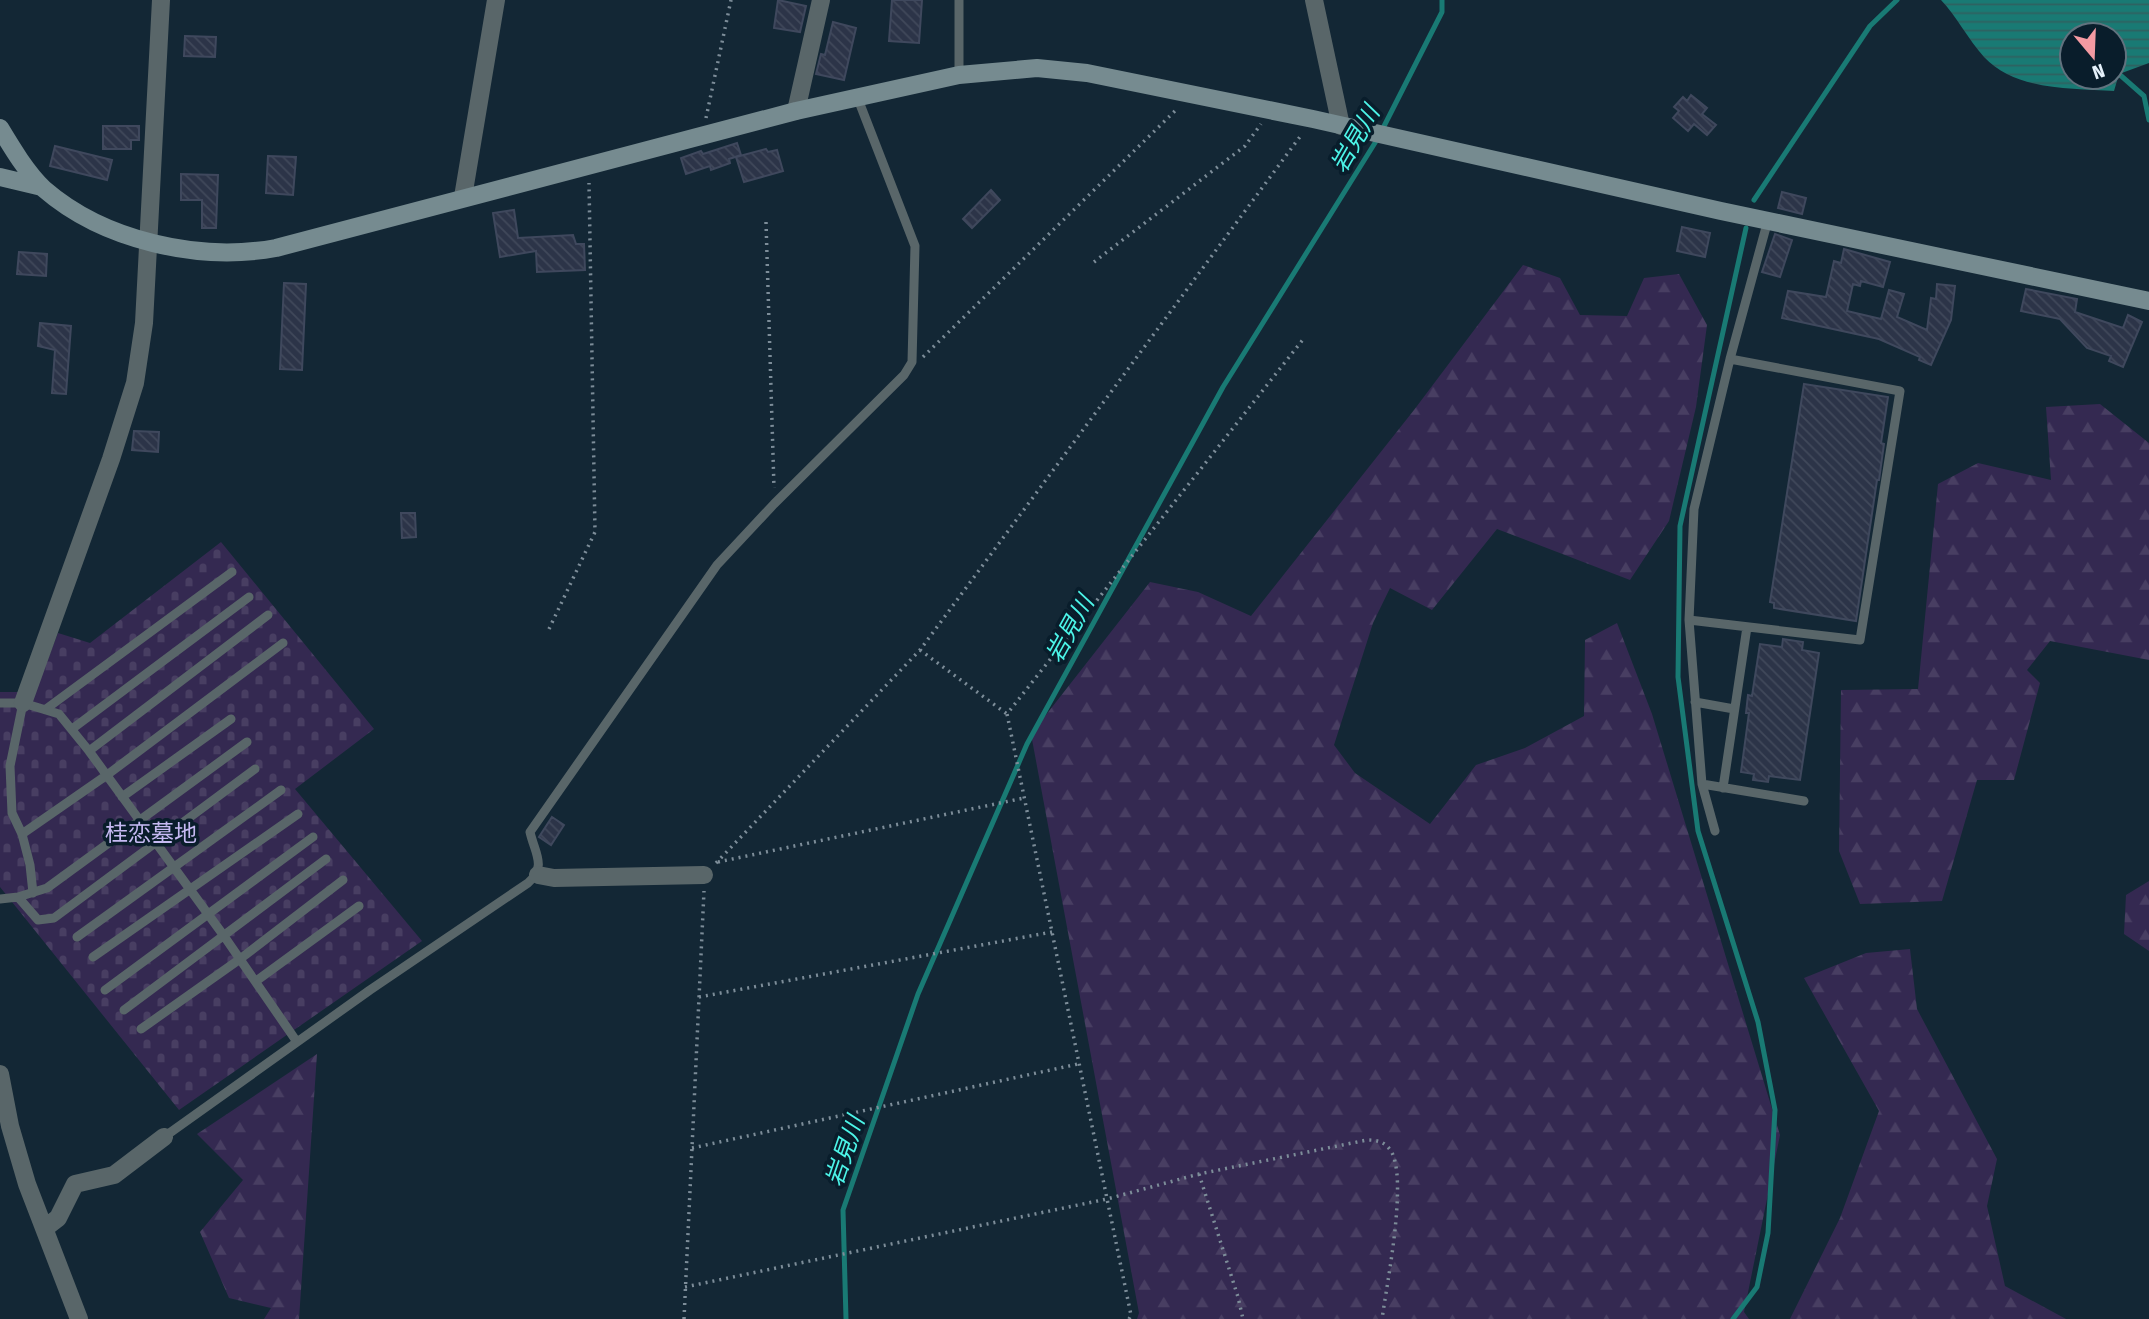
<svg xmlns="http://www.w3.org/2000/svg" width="2149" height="1319" font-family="'Fira Sans Condensed','Noto Sans JP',sans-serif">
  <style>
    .forest { fill: url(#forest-firs) }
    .cemetery { fill: url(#cemetery-stones) }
    .water { fill: url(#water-rules); fill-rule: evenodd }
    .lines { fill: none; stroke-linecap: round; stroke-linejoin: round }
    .stream { stroke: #197a74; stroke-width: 5 }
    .building { fill: url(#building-back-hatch); stroke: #3f485d; stroke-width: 2 }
    .path { stroke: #7d8d99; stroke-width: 3.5; stroke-dasharray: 2 5; stroke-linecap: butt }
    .lane { stroke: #596669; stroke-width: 9 }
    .street { stroke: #596669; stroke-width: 18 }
    .secondary { stroke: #768b90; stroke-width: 18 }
    .labels { text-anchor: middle; stroke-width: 7; stroke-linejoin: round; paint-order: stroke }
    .park-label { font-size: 23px; fill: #c6baf3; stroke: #091d2b }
    .water-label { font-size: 24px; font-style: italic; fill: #4cf4e8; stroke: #091d2b }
  </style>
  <defs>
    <pattern id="forest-firs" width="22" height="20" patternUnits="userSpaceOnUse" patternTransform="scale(1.75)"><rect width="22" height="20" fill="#342951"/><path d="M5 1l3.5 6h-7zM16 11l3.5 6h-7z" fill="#483e62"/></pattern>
    <pattern id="cemetery-stones" width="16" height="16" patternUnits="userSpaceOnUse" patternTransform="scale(1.75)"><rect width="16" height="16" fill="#342951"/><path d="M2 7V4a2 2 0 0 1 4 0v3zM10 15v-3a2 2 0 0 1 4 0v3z" fill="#483e62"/></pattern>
    <pattern id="water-rules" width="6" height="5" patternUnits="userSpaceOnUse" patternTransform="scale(1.75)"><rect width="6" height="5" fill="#197a74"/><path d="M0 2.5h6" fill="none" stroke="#2f6160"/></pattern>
    <pattern id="building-back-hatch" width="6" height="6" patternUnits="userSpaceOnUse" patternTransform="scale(1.75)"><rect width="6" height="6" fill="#2c3448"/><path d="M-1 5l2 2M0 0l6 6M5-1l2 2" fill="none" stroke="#40485a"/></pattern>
  </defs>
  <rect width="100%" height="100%" fill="#132735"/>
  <path class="forest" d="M1523 265 1560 278 1580 315 1627 316 1644 278 1679 274 1707 325 1696 407 1669 521 1630 580 1497 529 1432 610 1390 588 1373 623 1334 745 1355 773 1430 824 1476 765 1525 748 1584 716 1585 640 1617 623 1652 714 1780 1135 1744 1312 1749 1319H1137L1139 1313 1031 734 1150 582 1198 592 1251 616 1414 410Z
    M2100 404 2149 443V660L2050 641 2027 670 2040 683 2014 780H1977L1942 901 1860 904 1839 851 1841 690 1918 689 1938 484 1978 463 2051 480 2046 407Z
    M2149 881V951L2124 934 2126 895Z
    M1910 949 1917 1009 1997 1159 1987 1206 2005 1286 2066 1319H1790L1840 1218 1879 1111 1804 978 1866 953Z
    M317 1054 299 1319H264L271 1308 229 1298 200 1232 243 1180 197 1134Z"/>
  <path class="cemetery" d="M221 542 374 729 295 789 422 941 179 1110 0 887V692H35L58 633 90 643Z"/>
  <path class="water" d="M1941 0H2149V63L2119 74 2114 91C2071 88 2016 91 1984 57 1968 39 1957 17 1941 0ZM2072 35H2114V77H2072Z"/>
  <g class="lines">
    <path class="stream" d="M2119 74 2144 96 2149 120
      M1754 200 1870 26 1897 0
      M846 1319 843 1210 918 994 1027 744 1223 387 1378 138 1442 12V0
      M1733 1319 1757 1287 1768 1233 1775 1110 1758 1022 1698 831 1678 677 1680 526 1746 228"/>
  </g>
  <path class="building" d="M778 0 806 6 800 32 774 28Z
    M892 0H922L919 43 889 41Z
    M833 22 856 28 844 80 816 74 821 54 825 55Z
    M185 36 216 37 215 57 184 56Z
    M1691 95 1707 108 1702 114 1716 125 1707 135 1694 124 1688 131 1673 118 1679 111 1674 107 1683 97 1687 101Z
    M103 126H139V140H131V149H103Z
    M737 143 741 155 729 159 730 163 711 170 710 166 686 174 681 158 701 151 703 154Z
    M55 146 112 160 107 180 50 166Z
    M766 149 768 152 777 150 783 171 744 182 736 157Z
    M268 156 296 157 293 195 266 193Z
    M181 174 218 175 216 228H202V200H181Z
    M991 190 1000 200 972 228 963 219Z
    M1782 192 1806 198 1802 214 1778 208Z
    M514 210 518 238 573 235 576 244H584L585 270 537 272 536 251 500 257 493 213Z
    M1682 227 1710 233 1705 257 1677 251Z
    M1775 234 1792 240 1780 277 1762 272Z
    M1844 249 1890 262 1883 287 1861 281 1860 286 1853 284 1847 311 1881 319 1889 290 1904 294 1897 317 1927 330 1931 298 1936 299 1937 284 1955 286 1951 320 1931 365 1919 360 1920 357 1879 339 1782 318 1788 291 1826 297 1834 261 1841 263Z
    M19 252 47 254 46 276 17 274Z
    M284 283 306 284 302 370 280 369Z
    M2026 289 2077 299 2075 312 2123 328 2128 315 2142 322 2123 367 2109 361 2111 356 2087 348 2060 319 2021 311Z
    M40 323 71 326 66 394 52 393 55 350 38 346Z
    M1804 384 1888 397 1881 443 1884 444 1879 480H1877L1856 621 1774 608V603L1770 602Z
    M134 431 159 432 158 452 132 450Z
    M401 513H415L416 537 402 538Z
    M1783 639 1803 642 1802 650 1819 653 1800 780 1769 776 1768 782 1753 780 1754 774 1741 772 1749 713H1746L1748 695 1752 696 1760 644 1782 647Z
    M552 817 564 825 551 845 539 837Z"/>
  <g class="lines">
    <path class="path" d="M706 118 731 0
      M766 222 774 488
      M1094 262 1245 146 1261 124
      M923 357 1178 108
      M549 629 595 532 589 183
      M920 650 1007 714
      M718 862 1024 798
      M716 863 920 650 1302 134
      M699 997 1052 932
      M692 1148 1078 1064
      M1199 1174 1238 1297 1243 1319
      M685 1287 1107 1199 1199 1174 1367 1140C1378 1140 1385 1142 1391 1151 1408 1179 1387 1283 1382 1319
      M684 1319 704 891
      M1129 1319 1131 1315 1007 714 1305 337"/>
    <path class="lane" d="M959 75V0
      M1689 620 1860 640 1900 391 1730 359
      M1695 702 1734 709
      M0 703H23L59 714 89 751 224 936 297 1042
      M23 703 10 766 12 813 22 834 30 865 33 893
      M46 709 232 572
      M72 729 249 597
      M89 751 268 615
      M1702 784 1804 801
      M1723 788 1747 627
      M122 797 231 719
      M1715 831 1702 784 1689 620 1694 509 1730 359 1768 220
      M22 834 107 775 283 643
      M18 897 38 920 54 918 255 769
      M0 899 18 897 47 888 247 742
      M77 937 281 790
      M93 957 298 814
      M256 981 359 906
      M105 990 313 837
      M124 1010 326 859
      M141 1029 240 959 343 880
      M164 1137 370 990 528 883C547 866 535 854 530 832L717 565 774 504 904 375 912 362 915 246 858 99"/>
    <path class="street" d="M1314 0 1341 126
      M796 111 821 0
      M463 197 496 0
      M23 703 111 459 135 383 144 323 161 0
      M538 875 554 878 704 875
      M0 1074 10 1126 27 1184 79 1319
      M45 1228 58 1218 75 1184 114 1175 164 1137"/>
    <path class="secondary" d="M0 128C12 148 27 173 44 189 104 241 199 262 276 248L796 111 959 75 1037 68 1087 73 1313 119 1721 211 2149 301
      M0 177 42 187"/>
  </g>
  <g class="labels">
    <g class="park-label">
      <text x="151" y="841">桂恋墓地</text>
    </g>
    <g class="water-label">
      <text transform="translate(1355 139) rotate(-60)" y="8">岩見川</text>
      <text transform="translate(1070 629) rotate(-61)" y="8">岩見川</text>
      <text transform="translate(845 1151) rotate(-71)" y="8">岩見川</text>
    </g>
  </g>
  <g transform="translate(2093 56) rotate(161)"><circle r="33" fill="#091d2b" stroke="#61727e" stroke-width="2"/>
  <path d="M0-5L12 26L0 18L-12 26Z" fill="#f49aa2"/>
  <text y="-10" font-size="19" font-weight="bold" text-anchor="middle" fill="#e5f1fb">N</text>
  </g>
</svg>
